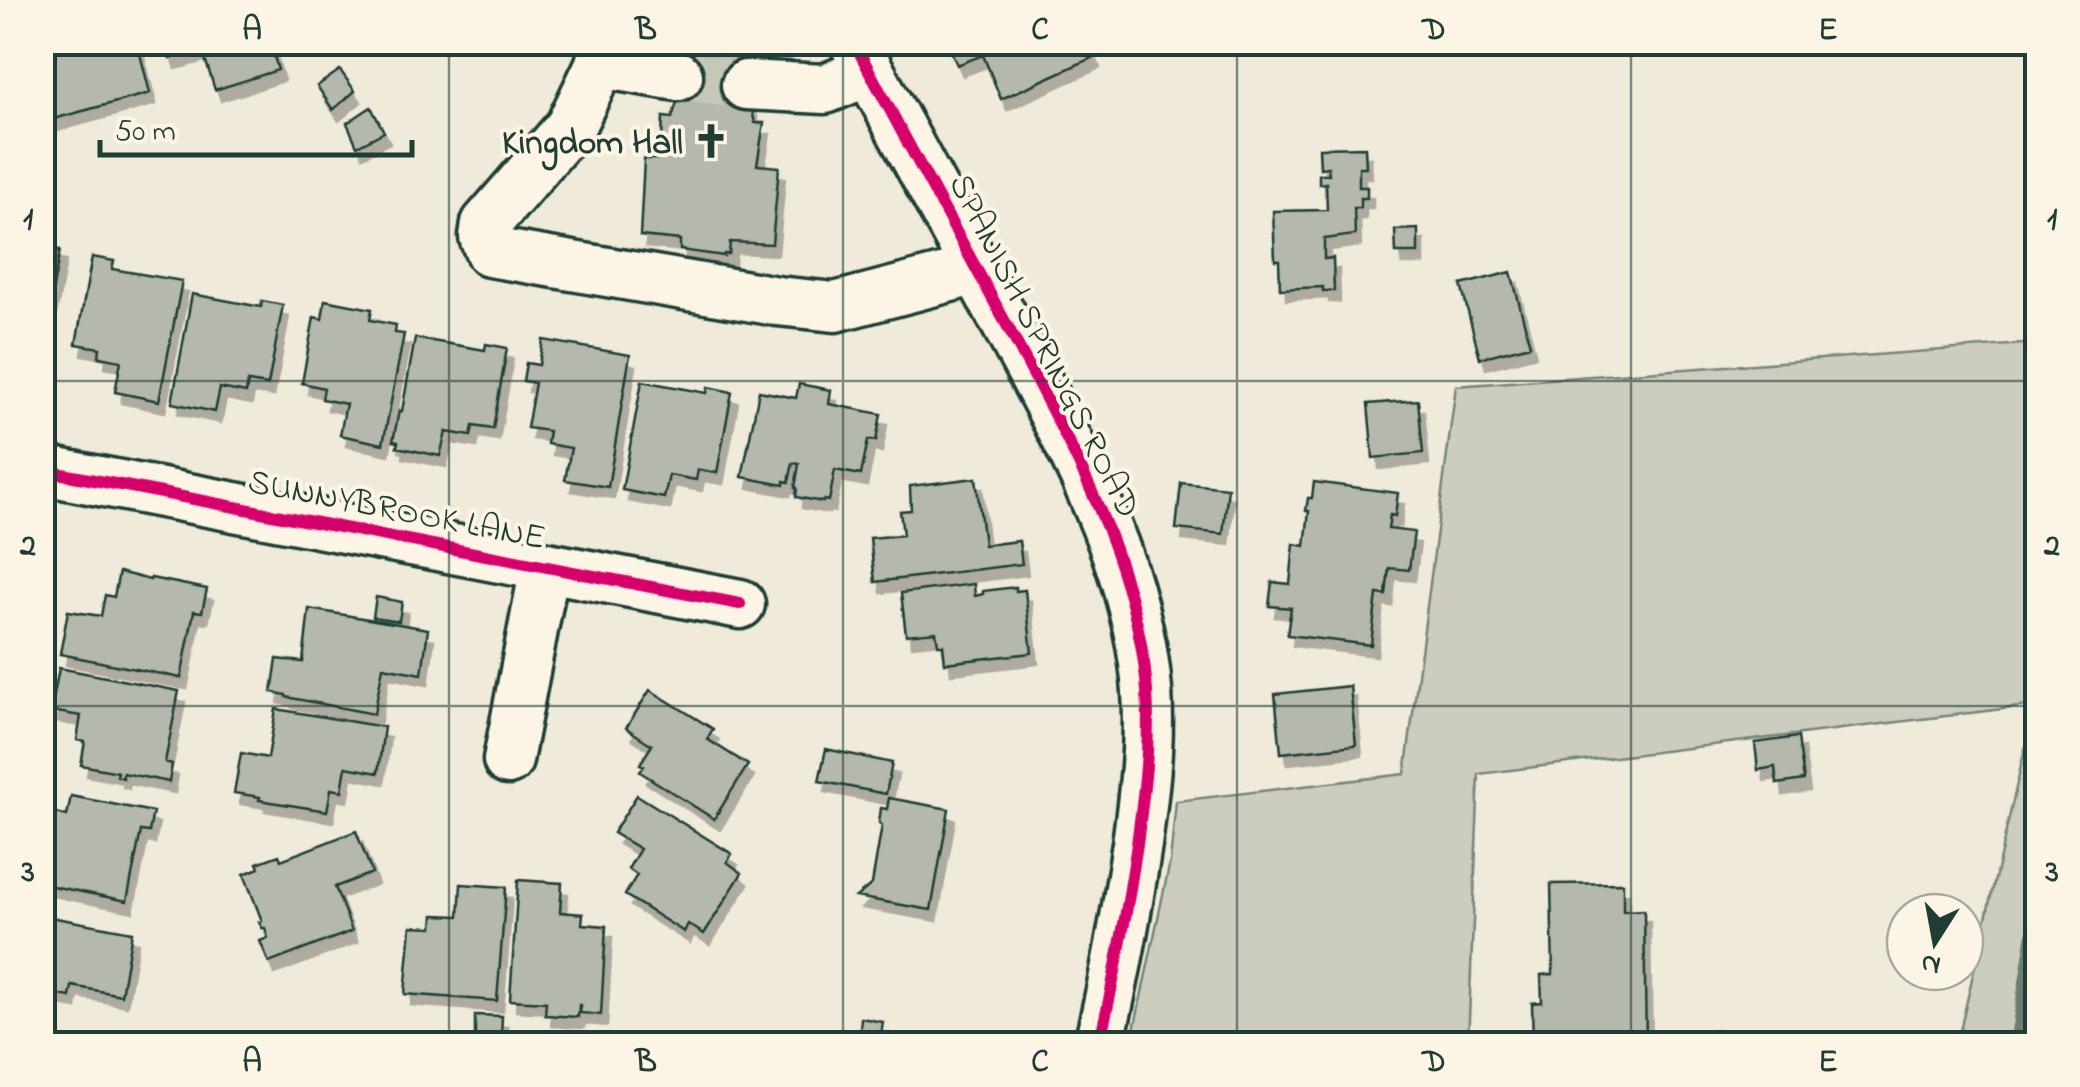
<svg xmlns="http://www.w3.org/2000/svg" width="2080" height="1087" font-family="'Indie Flower',sans-serif">
  <style>
    .green { fill: #cccdbf; stroke: #76857a; stroke-width: 2.5 }
    .lines { fill: none; stroke-linecap: round; stroke-linejoin: round }
    .stream { stroke: #6c7d71; stroke-width: 12 }
    .building { fill: #b5b9ad; stroke: #1f3d34; stroke-width: 2.5; filter: url(#shadow) }
    .minor-tunnel { stroke: #c5c7b9; stroke-width: 48; stroke-dasharray: 48 24; stroke-linecap: butt }
    .minor-casing { stroke: #1f3d34; stroke-width: 55 }
    .minor { stroke: #fcf5e5; stroke-width: 48 }
    .cycleway-casing { stroke: #fcf5e5; stroke-width: 19 }
    .cycleway { stroke: #d6006c; stroke-width: 12 }
    .grid { fill: none; stroke: #1f3d34; stroke-width: 2.5; stroke-opacity: 0.55 }
    .labels { text-anchor: middle; stroke-width: 8; stroke-linejoin: round; paint-order: stroke }
    .poi-label { font-size: 35px; font-weight: bold; fill: #1f3d34; stroke: #fcf5e5; text-anchor: end }
    .street-label { font-size: 35px; fill: #1f3d34; stroke: #fcf5e5 }
    .neatline { fill: none; stroke: #1f3d34; stroke-width: 4 }
    .grid-label { font-size: 32px; text-anchor: middle; font-weight: bold; fill: #1f3d34 }
  </style>
  <defs>
    <filter id="shadow"><feDropShadow dx="6" dy="11" stdDeviation="0" flood-color="#0004"/></filter>
  </defs>
  <rect width="100%" height="100%" fill="#efeada"/>
  <filter id="ink" filterUnits="userSpaceOnUse"><feTurbulence type="fractalNoise" baseFrequency=".01" numOctaves="2"/><feDisplacementMap in="SourceGraphic" scale="20" xChannelSelector="R" yChannelSelector="G"/><feConvolveMatrix kernelMatrix="1 2 1 2 8 2 1 2 1" color-interpolation-filters="sRGB"/></filter>
  <g filter="url(#ink)">
    <path class="green" d="M2037 343V1044H1957L2035 705 1479 774 1468 1044H1131L1170 862 1176 801 1405 774 1456 386Z"/>
    <g class="lines">
      <path class="stream" d="M2015 1044 2038 902"/>
    </g>
    <path class="building" d="M42 42H71L72 45 81 42H137L150 93 42 122V96L51 93 42 63Z
      M165 42H270L278 70 215 90 202 49 170 58Z
      M947 42H1088L1094 57 1001 99 983 55 957 65Z
      M694 48H737L755 123H764L757 165 779 167 772 244 730 242 729 254H724V256L680 250V240L640 236 644 159H661L663 117 672 118Z
      M340 70 355 91 333 110 317 86Z
      M371 107 384 132 357 146 347 123Z
      M1365 147 1366 167H1359V187H1367V198H1360V208H1354L1355 235 1324 239V259L1333 258 1334 291H1323V287L1280 289 1279 260H1275L1273 211 1327 210 1326 183 1319 184V174H1329L1328 167 1320 168 1319 148Z
      M1418 229V253H1396L1395 230Z
      M42 247 60 250 44 337H42Z
      M92 257 114 261 112 269 182 281 159 401 115 392 121 361 99 357 100 348 76 344Z
      M1511 272 1530 345 1480 358 1461 285Z
      M192 294 261 307 262 301 283 305 268 385 248 382 246 393 220 388 215 412 172 403Z
      M325 300 372 309 370 320 396 325 395 333 404 334 383 444 340 435 346 404 322 399 324 388 302 383 314 317 322 319Z
      M415 338 485 350 486 344 507 348 493 429 473 426 471 436 446 432 440 456 397 447 398 442 393 441 399 411H402Z
      M543 340 630 355 608 487 565 480 571 448 547 444 549 431 527 428 535 383 523 381 526 363 539 365Z
      M642 381 707 393 708 387 732 392 717 473 698 470 696 480 669 475 664 498 622 490Z
      M799 384 831 390 829 404 881 414 876 441 868 440 861 475 835 470 829 501 824 500 823 502 796 497 797 488H795L799 464 793 463 789 482 784 481V485L742 477 759 391 796 398Z
      M1418 400 1423 453 1373 458 1368 404Z
      M976 478 984 545 1019 541 1022 564 875 582 870 538 903 535 900 511 911 510 910 486Z
      M1314 482 1398 493 1395 516 1390 515 1388 529 1414 532 1409 570 1389 568 1386 595 1377 594 1371 645 1287 635 1291 608 1269 606 1272 582 1290 584 1294 544 1305 546 1309 511H1306L1308 498H1312Z
      M1181 483 1228 488 1223 534 1176 529Z
      M119 572 150 580 151 578 207 589 202 612 194 611 181 678 60 654 68 611 101 616 105 595 114 597Z
      M974 584 975 596 983 594V591L1016 587V591L1025 590 1032 653 945 663 943 645H938L936 632 906 635 901 593Z
      M376 597 402 602 399 621 373 617Z
      M309 609 428 629 422 674 383 667 374 714 286 697V695L272 692 277 659 303 662Z
      M59 668 179 691 165 762 172 764 169 782 123 773V778L117 776 118 772 81 765 85 742 77 740 81 716 51 711Z
      M1350 686 1356 745 1281 753 1275 694Z
      M650 690 713 729 707 739 748 765 714 819 640 772 644 766 640 764 652 745 626 728Z
      M276 709 384 727 378 773 346 767 342 791 331 789 327 811 259 800 260 797 234 793 241 753 268 758Z
      M1798 737 1804 780 1777 784 1775 767 1758 770 1755 743Z
      M826 749 892 763 886 794 819 781Z
      M637 795 732 854 727 862 742 873 704 934 688 924 684 932 625 895 637 875 628 869 640 849 613 833Z
      M71 796 153 812 149 832 141 831 127 901 42 884V841L50 842 56 813 67 816Z
      M889 798 949 809 931 910 856 897 872 884 882 825 879 823 881 808 887 809Z
      M356 831 372 873 335 887 352 931 269 963 260 941 268 938 265 928H262L259 922 262 921 244 874 259 868 257 863 279 855 281 860Z
      M518 880 562 883 560 912 583 914 582 924 606 926 601 1015 580 1013 581 1005H579L578 1017 545 1015 546 1002 510 1000Z
      M1623 883V911L1644 910 1646 1044H1533L1532 1003 1542 1002 1541 975 1553 974 1551 884Z
      M461 884 506 887 497 1001 405 994 411 926 433 927 434 915 459 916Z
      M45 916 132 932 121 995 72 986 70 997 42 992V923Z
      M475 1015 502 1016 501 1040 475 1038Z
      M861 1018 883 1022 880 1042 859 1040Z
      M1747 1030V1039L1758 1040V1044H1709L1708 1031Z"/>
    <g class="lines">
      <path class="minor-tunnel" d="M678 76 746 85"/>
      <defs>
        <path id="minor" d="M611 42 570 127 486 224 484 237 490 252 777 301 835 307 977 270
          M854 42C907 143 962 242 1016 342 1070 444 1128 547 1144 663 1153 723 1145 785 1137 844 1127 911 1115 978 1099 1044
          M600 63 678 76
          M746 85 825 89 869 71
          M42 470 740 604
          M508 760 545 567"/>
      </defs>
      <use href="#minor" class="minor-casing"/>
      <use href="#minor" class="minor"/>
      <defs>
        <path id="cycleway" d="M854 42C907 143 962 242 1016 342 1070 444 1128 547 1144 663 1153 723 1145 785 1137 844 1127 911 1115 978 1099 1044
          M42 470 740 604"/>
      </defs>
      <use href="#cycleway" class="cycleway-casing"/>
      <use href="#cycleway" class="cycleway"/>
    </g>
  </g>
  <path class="grid" d="M449 42V1044M843 42V1044M1237 42V1044M1631 42V1044M42 381H2038M42 706H2038"/>
  <defs>
    <symbol id="church-bare" viewBox="-9 -9 18 18"><path d="M-1.2-6h2.4v3.5h3.3v2.4h-3.3V6h-2.4V-.1h-3.3v-2.4h3.3Z" fill="#1f3d34" stroke="#fcf5e5" stroke-width="2.5" paint-order="stroke"/></symbol>
  </defs>
  <g fill-rule="evenodd">
    <use href="#church-bare" x="686" y="116" width="50" height="50"/>
  </g>
  <g class="labels">
    <g class="poi-label">
      <text x="683" y="153">Kingdom Hall</text>
    </g>
    <g class="street-label">
      <text transform="translate(1046 345) rotate(63)" y="12">SPANISH SPRINGS ROAD</text>
      <text transform="translate(397 508) rotate(11)" y="12">SUNNYBROOK LANE</text>
    </g>
  </g>
  <rect width="2080" height="1087" fill="none" stroke="#fcf5e5" stroke-width="110"/>
  <g transform="translate(1935 942) rotate(191)"><circle r="48" fill="#fcf5e5" stroke="#a4ab9e" stroke-width="2.5"/>
  <path d="M0-8L18 38L0 25L-18 38Z" fill="#1f3d34"/>
  <text y="-15" font-size="28" font-weight="bold" text-anchor="middle" fill="#1f3d34">N</text>
  </g>
  <path d="M100 140v15h312v-15" fill="none" stroke="#1f3d34" stroke-width="5"/>
  <text x="115" y="140" font-size="30" fill="#1f3d34" stroke="#fcf5e5" stroke-width="8" paint-order="stroke">50 m</text>
  <rect x="55" y="55" width="1970" height="977" class="neatline"/>
  <g class="grid-label">
    <text x="252" y="39">A</text>
    <text x="646" y="39">B</text>
    <text x="1040" y="39">C</text>
    <text x="1434" y="39">D</text>
    <text x="1828" y="39">E</text>
    <text x="28" y="229">1</text>
    <text x="2052" y="229">1</text>
    <text x="28" y="555">2</text>
    <text x="2052" y="555">2</text>
    <text x="28" y="881">3</text>
    <text x="2052" y="881">3</text>
    <text x="252" y="1071">A</text>
    <text x="646" y="1071">B</text>
    <text x="1040" y="1071">C</text>
    <text x="1434" y="1071">D</text>
    <text x="1828" y="1071">E</text>
  </g>
</svg>
